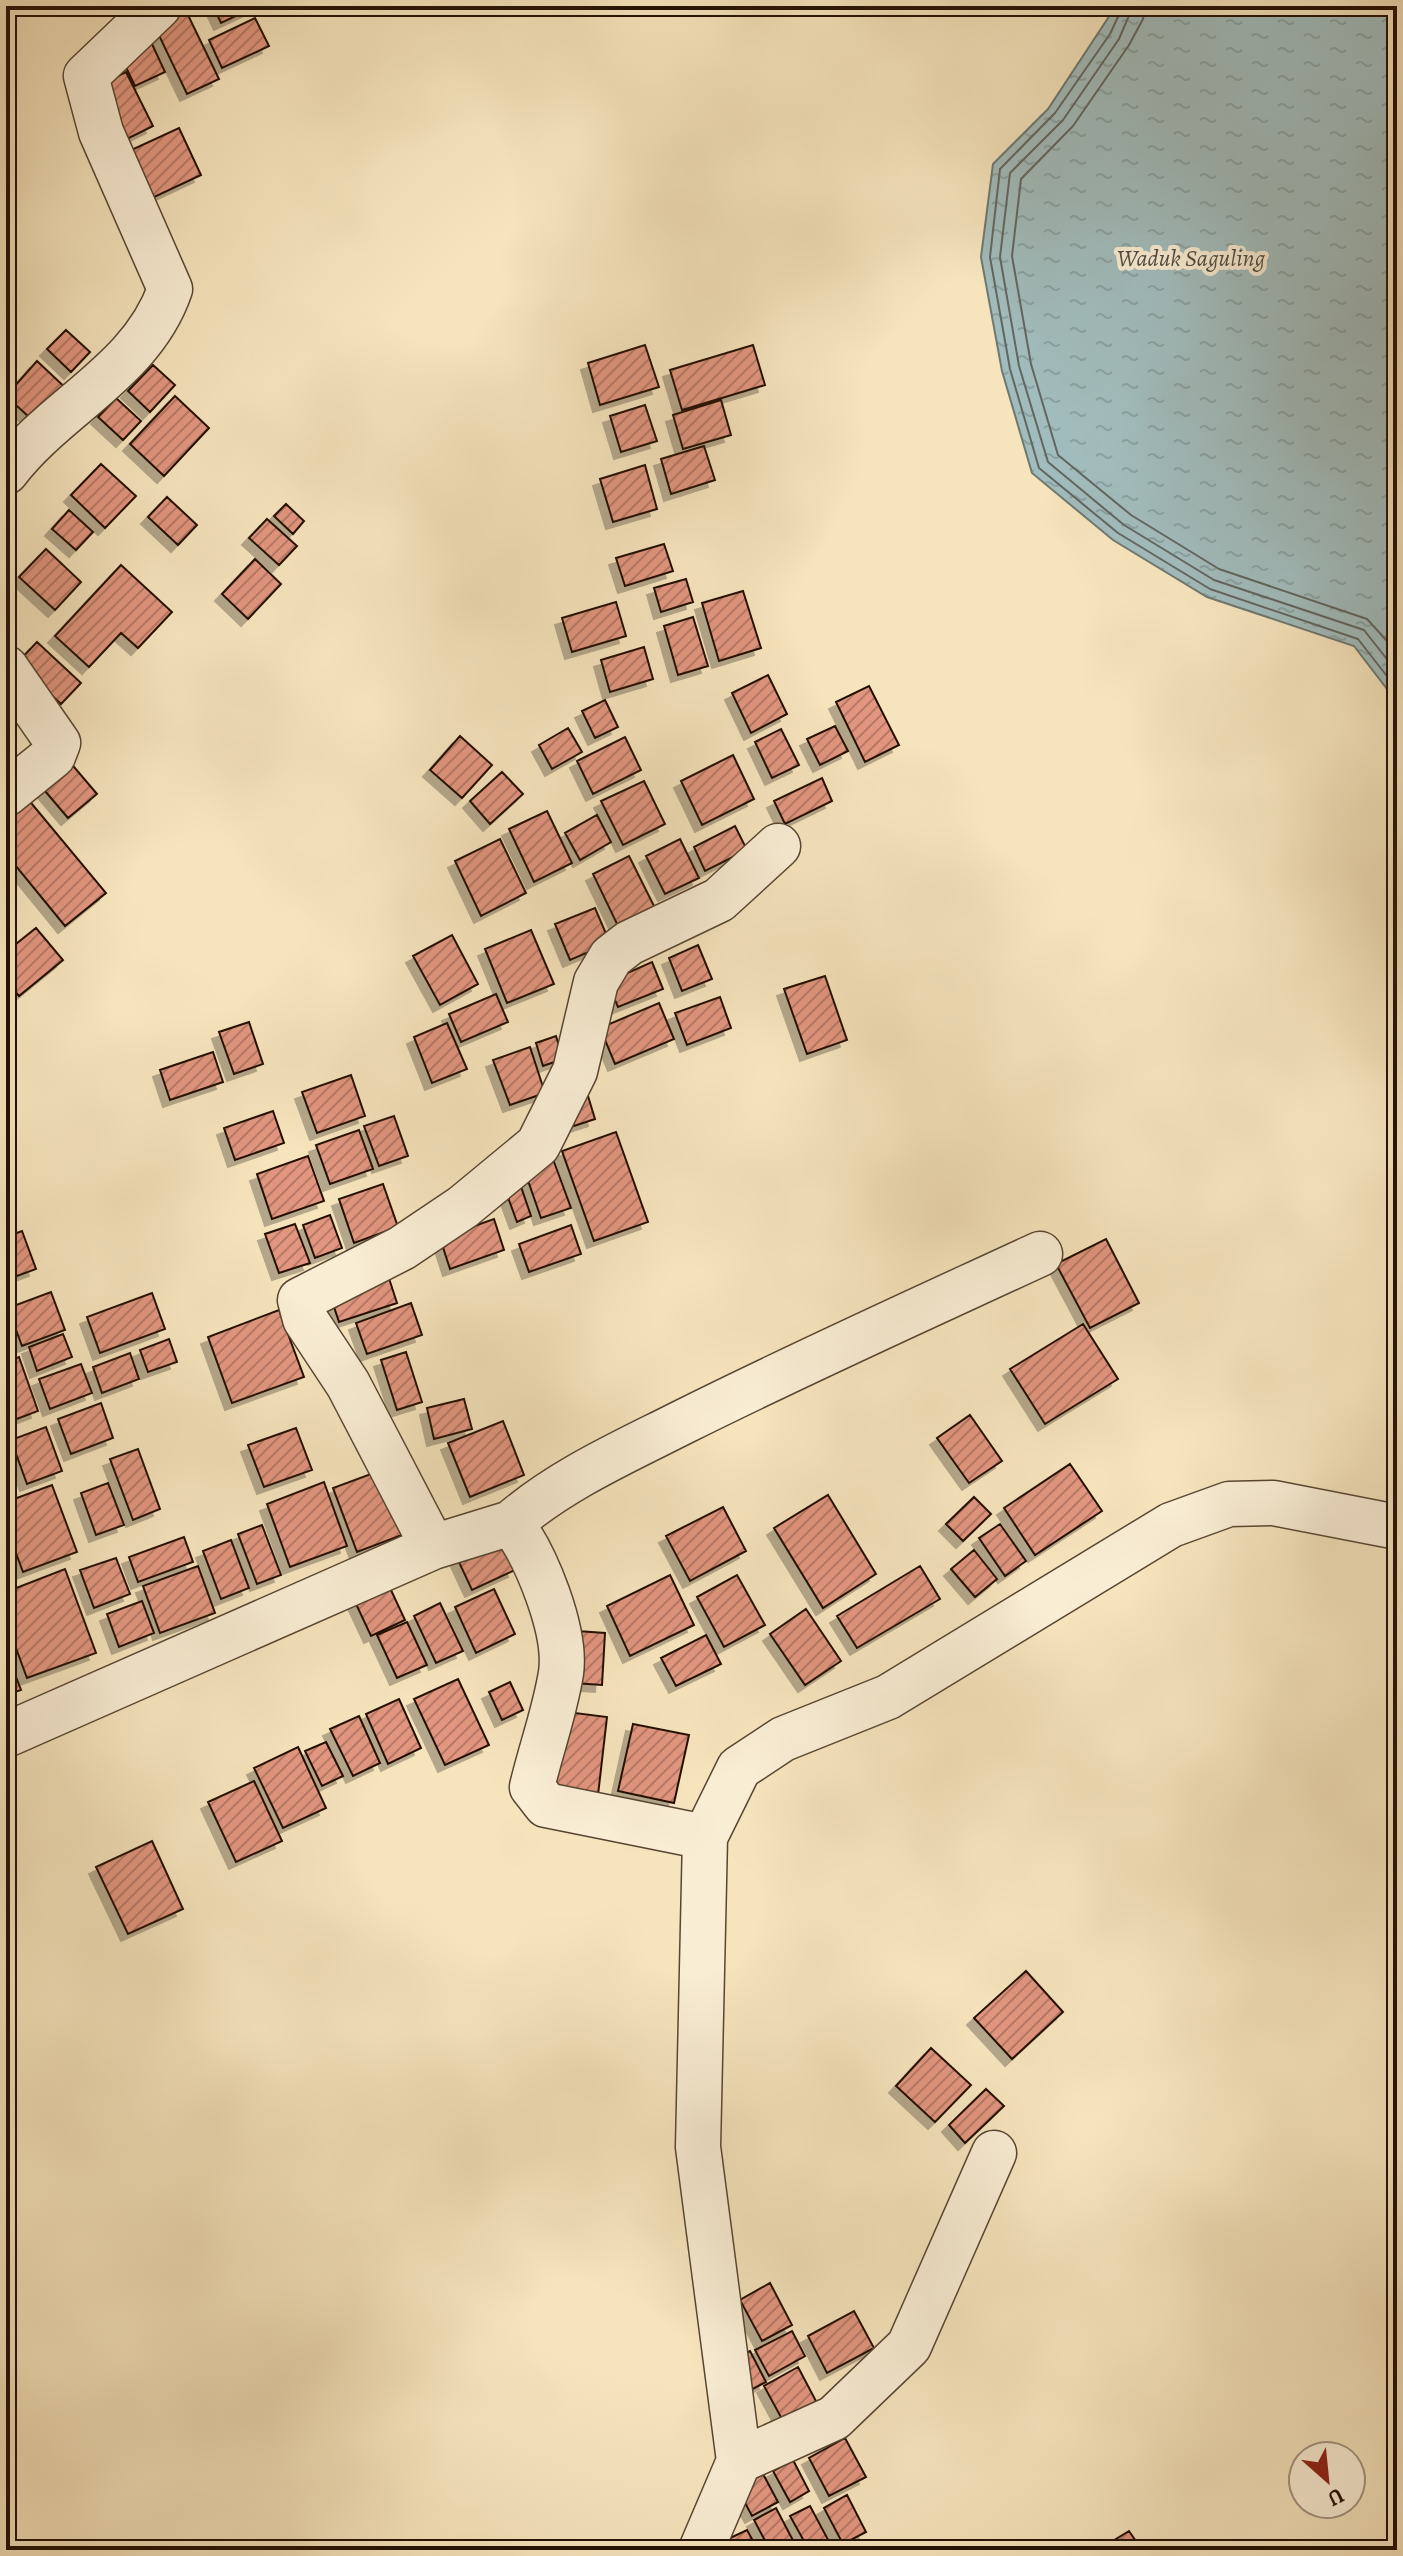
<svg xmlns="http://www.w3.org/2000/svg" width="1403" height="2556" font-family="Alegreya,serif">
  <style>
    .water { fill: url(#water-ripples); stroke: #6f7872; stroke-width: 2 }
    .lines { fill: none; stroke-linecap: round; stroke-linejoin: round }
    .shore { stroke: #626660; stroke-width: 2 }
    .building { fill: url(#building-hatch); stroke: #231104; stroke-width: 2; filter: url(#shadow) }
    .minor-casing { stroke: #584632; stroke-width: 47 }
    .minor { stroke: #f9edd4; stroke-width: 44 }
    .labels { text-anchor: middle; stroke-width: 8; stroke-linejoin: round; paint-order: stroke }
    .water-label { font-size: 24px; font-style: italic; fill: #4f4d44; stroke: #f9edd4 }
  </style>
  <defs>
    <pattern id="water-ripples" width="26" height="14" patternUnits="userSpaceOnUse" patternTransform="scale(2)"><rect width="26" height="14" fill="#a1bcbc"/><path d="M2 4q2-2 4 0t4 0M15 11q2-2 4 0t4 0" fill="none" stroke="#8aa1a0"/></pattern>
    <pattern id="building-hatch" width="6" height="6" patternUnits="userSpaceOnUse" patternTransform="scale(2)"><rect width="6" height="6" fill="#e2967f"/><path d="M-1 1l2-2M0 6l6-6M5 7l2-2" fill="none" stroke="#b77966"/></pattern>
    <filter id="shadow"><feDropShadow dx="-7" dy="7" stdDeviation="0" flood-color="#0004"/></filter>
  </defs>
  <rect width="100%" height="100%" fill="#f6e4bd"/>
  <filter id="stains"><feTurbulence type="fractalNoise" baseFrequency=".0025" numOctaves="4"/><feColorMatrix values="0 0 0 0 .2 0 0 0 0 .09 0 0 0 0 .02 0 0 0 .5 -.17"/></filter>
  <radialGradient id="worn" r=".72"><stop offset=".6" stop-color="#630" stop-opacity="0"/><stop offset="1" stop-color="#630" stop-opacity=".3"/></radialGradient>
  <path class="water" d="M1116 6H1397V702L1354 646 1207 597 1113 540 1032 473 1002 371 981 257 993 164 1048 109Z"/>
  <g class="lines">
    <path class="shore" d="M1123 6 1110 34 1055 113 1000 169 990 257 1010 369 1039 468 1118 533 1210 589 1358 639 1397 689
      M1133 6 1119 39 1063 120 1010 173 1000 257 1019 366 1048 462 1124 525 1214 580 1364 630 1397 672
      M1145 6 1143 19 1129 45 1073 126 1021 179 1012 256 1031 364 1058 455 1131 515 1219 569 1367 619 1397 652"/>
  </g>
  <path class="building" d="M213 6H257L221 23Z
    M186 11 219 79 187 94 155 27Z
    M255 18 269 46 222 68 209 40Z
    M152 44 165 72 135 86 122 59Z
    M126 72 153 126 117 144 91 89Z
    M179 128 201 175 150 199 127 152Z
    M66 330 90 352 71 372 47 349Z
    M645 345 659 387 600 405 588 363Z
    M753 345 765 385 682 410 670 370Z
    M37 361 71 393 40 427 6 396Z
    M153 365 175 385 150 412 128 391Z
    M175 396 209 428 164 476 130 444Z
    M116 398 141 421 123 440 98 417Z
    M721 400 731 435 683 449 673 415Z
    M645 405 657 441 621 452 610 416Z
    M704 446 715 480 671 494 661 459Z
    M101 464 136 496 105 528 71 495Z
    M645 465 657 509 613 522 600 479Z
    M167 497 197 525 178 545 148 517Z
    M286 504 304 521 293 534 274 516Z
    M69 510 93 532 76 550 52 529Z
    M267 519 297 546 279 565 249 538Z
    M664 544 673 571 625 586 616 558Z
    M46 549 81 582 55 610 19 577Z
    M255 559 281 584 248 619 222 594Z
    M121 565 172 612 138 648 121 633 89 667 55 636Z
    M686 579 693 602 661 612 654 588Z
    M743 591 761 648 719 661 702 603Z
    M616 602 626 636 572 652 562 618Z
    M693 617 708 666 678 675 664 626Z
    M37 642 81 683 61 704 17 663Z
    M644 647 653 679 610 692 601 660Z
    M768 675 787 714 751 733 732 693Z
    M869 686 899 745 865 762 836 702Z
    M605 700 618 727 595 738 582 711Z
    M835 726 848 751 820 765 807 739Z
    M568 728 582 752 552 769 539 745Z
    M781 729 799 765 772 778 755 742Z
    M460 736 492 765 462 798 430 770Z
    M625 737 641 770 593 794 577 761Z
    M63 754 97 794 68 818 34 778Z
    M733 755 754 799 702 825 681 781Z
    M502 772 523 794 490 824 470 801Z
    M822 778 832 801 785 824 774 801Z
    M644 781 665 824 623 845 601 801Z
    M27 798 106 893 65 926 6 854V815Z
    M547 811 572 863 534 882 509 829Z
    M597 815 611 842 580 860 565 833Z
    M735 826 747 850 705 871 694 847Z
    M500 839 526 893 481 916 455 861Z
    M680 839 699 878 665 894 646 856Z
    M629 856 655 908 618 926 593 874Z
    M595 908 610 943 570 960 555 924Z
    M36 928 63 960 19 996 6 981V952Z
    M531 930 554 984 507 1003 485 949Z
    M452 935 478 984 440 1005 413 956Z
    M698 945 712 979 682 991 669 958Z
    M652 962 663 989 618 1007 607 982Z
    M825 976 847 1040 807 1054 784 989Z
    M496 994 508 1022 461 1042 449 1014Z
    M720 997 731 1028 687 1045 675 1013Z
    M659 1003 674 1039 615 1064 600 1028Z
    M249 1022 263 1064 234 1074 219 1032Z
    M447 1023 467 1069 432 1083 414 1037Z
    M556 1036 563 1059 543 1066 536 1043Z
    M530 1047 545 1093 510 1105 493 1060Z
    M213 1052 223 1082 170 1100 160 1070Z
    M351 1075 365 1116 317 1133 302 1092Z
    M588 1096 595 1119 574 1126 566 1104Z
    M273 1111 284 1143 235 1160 224 1128Z
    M394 1116 408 1156 379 1166 364 1126Z
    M359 1130 373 1169 330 1184 316 1145Z
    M616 1132 648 1222 594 1241 562 1151Z
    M308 1156 324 1201 272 1219 257 1174Z
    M553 1159 571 1208 541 1218 524 1169Z
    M517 1175 531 1216 517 1222 502 1181Z
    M383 1184 398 1227 354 1243 339 1199Z
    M330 1215 342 1248 315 1258 303 1225Z
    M494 1219 504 1250 450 1269 440 1238Z
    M295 1224 310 1263 279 1273 265 1234Z
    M571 1225 581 1254 529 1272 519 1244Z
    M22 1231 36 1269 6 1280V1237Z
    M1106 1239 1139 1303 1090 1328 1056 1264Z
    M385 1266 397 1303 339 1322 327 1286Z
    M51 1292 65 1330 22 1346 8 1308Z
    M152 1293 165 1329 100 1353 87 1317Z
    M411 1303 422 1335 367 1354 356 1323Z
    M279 1310 304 1377 232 1403 208 1337Z
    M1083 1324 1118 1379 1045 1424 1010 1369Z
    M63 1334 72 1357 37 1371 29 1347Z
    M169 1339 177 1362 148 1372 140 1350Z
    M406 1352 422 1402 397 1410 381 1360Z
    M130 1353 139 1379 102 1393 93 1367Z
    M19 1357 38 1411 6 1423V1362Z
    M81 1364 92 1393 50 1409 39 1379Z
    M464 1399 472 1429 434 1439 427 1408Z
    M101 1403 113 1438 71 1454 58 1419Z
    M970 1415 1002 1461 969 1483 937 1438Z
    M503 1421 524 1475 470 1497 448 1443Z
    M46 1427 62 1471 27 1484 11 1440Z
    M296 1428 312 1470 264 1487 248 1445Z
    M138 1449 160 1509 133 1520 110 1459Z
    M1070 1464 1102 1511 1035 1555 1004 1508Z
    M379 1471 402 1535 357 1552 333 1488Z
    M324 1482 347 1546 290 1567 267 1504Z
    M108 1483 124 1525 96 1535 81 1493Z
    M52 1485 77 1552 23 1572 6 1526V1502Z
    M828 1495 876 1574 823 1608 774 1528Z
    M974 1497 991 1514 963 1541 946 1524Z
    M723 1507 746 1551 690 1581 666 1536Z
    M1000 1524 1026 1561 1005 1576 979 1538Z
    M262 1525 281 1575 257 1584 238 1534Z
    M184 1537 193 1562 138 1582 129 1557Z
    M231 1540 249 1588 221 1599 203 1551Z
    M501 1540 515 1570 472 1590 458 1560Z
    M974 1550 997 1579 975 1597 951 1569Z
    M116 1558 130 1594 94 1608 80 1570Z
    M198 1566 215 1613 160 1633 143 1586Z
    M920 1566 940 1599 857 1648 837 1616Z
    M65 1569 96 1653 27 1678 6 1621V1592Z
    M383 1573 405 1620 371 1636 349 1589Z
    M670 1575 694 1625 630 1656 607 1606Z
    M737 1575 765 1625 724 1647 697 1597Z
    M494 1589 515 1634 476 1653 455 1607Z
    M142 1601 154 1633 119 1647 107 1614Z
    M440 1603 463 1651 436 1663 414 1616Z
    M806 1609 841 1661 805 1685 770 1634Z
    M407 1622 427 1665 397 1678 377 1635Z
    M577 1631 605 1633 602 1685 573 1683Z
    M706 1635 721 1664 676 1686 661 1658Z
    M6 1651 21 1690 6 1695Z
    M458 1679 489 1745 445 1765 414 1699Z
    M510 1682 523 1710 502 1720 489 1692Z
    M399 1699 421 1748 388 1764 366 1714Z
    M559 1711 607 1717 598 1795 549 1790Z
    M359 1716 380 1763 353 1776 330 1729Z
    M633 1724 689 1735 674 1803 618 1791Z
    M326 1742 343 1776 322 1786 305 1751Z
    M298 1747 326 1808 283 1828 254 1768Z
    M254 1781 282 1841 236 1862 208 1802Z
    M152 1841 183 1909 128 1934 96 1867Z
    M1026 1971 1063 2012 1012 2059 974 2018Z
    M931 2048 971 2085 935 2122 896 2086Z
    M986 2089 1004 2106 965 2143 949 2125Z
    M770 2283 792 2325 762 2341 740 2300Z
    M854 2311 874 2348 827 2373 808 2336Z
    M792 2331 805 2356 769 2376 755 2350Z
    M750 2351 766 2382 745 2393 728 2362Z
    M798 2367 817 2403 783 2421 764 2386Z
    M845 2438 866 2477 829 2496 809 2458Z
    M793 2460 809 2491 790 2502 773 2471Z
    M762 2472 778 2502 752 2516 736 2486Z
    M847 2495 866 2532 843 2544 824 2508Z
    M810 2506 833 2549 831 2550H809L790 2516Z
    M776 2508 798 2550H770L754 2520Z
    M747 2530 758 2550H734L728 2539Z
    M1129 2531 1142 2550H1098Z"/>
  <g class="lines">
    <defs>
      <path id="minor" d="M6 472C56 406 142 371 170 289L101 132 86 76 159 6
        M6 668 58 743 53 756 6 794
        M511 1523C562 1479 624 1452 683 1422 801 1363 921 1309 1040 1254
        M433 1547 348 1384 305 1319 300 1300 402 1248 463 1207 538 1145 575 1071 596 982 611 957 629 943 719 900 778 846
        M6 1735 433 1547 511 1523C536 1555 567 1631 561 1673 555 1711 541 1749 532 1787L546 1805 705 1837
        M739 2461 834 2418 909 2346 994 2153
        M701 2550 739 2461 698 2147 705 1837 739 1768 783 1739 888 1697 1171 1525 1229 1504 1274 1503 1397 1527"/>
    </defs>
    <use href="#minor" class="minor-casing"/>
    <use href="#minor" class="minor"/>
  </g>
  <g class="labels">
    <g class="water-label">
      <text x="1191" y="266">Waduk Saguling</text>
    </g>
  </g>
  <rect width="1403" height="2556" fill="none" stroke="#f6e4bd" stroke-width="32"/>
  <rect x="8" y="8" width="1387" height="2540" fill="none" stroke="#231104" stroke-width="4"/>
  <rect x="16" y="16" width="1371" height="2524" fill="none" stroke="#231104" stroke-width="2"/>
  <g transform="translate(1327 2480) rotate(153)"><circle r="38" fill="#f9edd4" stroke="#a39581" stroke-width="2"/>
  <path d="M0-6L14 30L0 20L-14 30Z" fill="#8f2418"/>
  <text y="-12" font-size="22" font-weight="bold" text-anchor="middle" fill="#231104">U</text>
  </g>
  <rect width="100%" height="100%" filter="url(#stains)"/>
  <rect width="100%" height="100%" fill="url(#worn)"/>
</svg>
